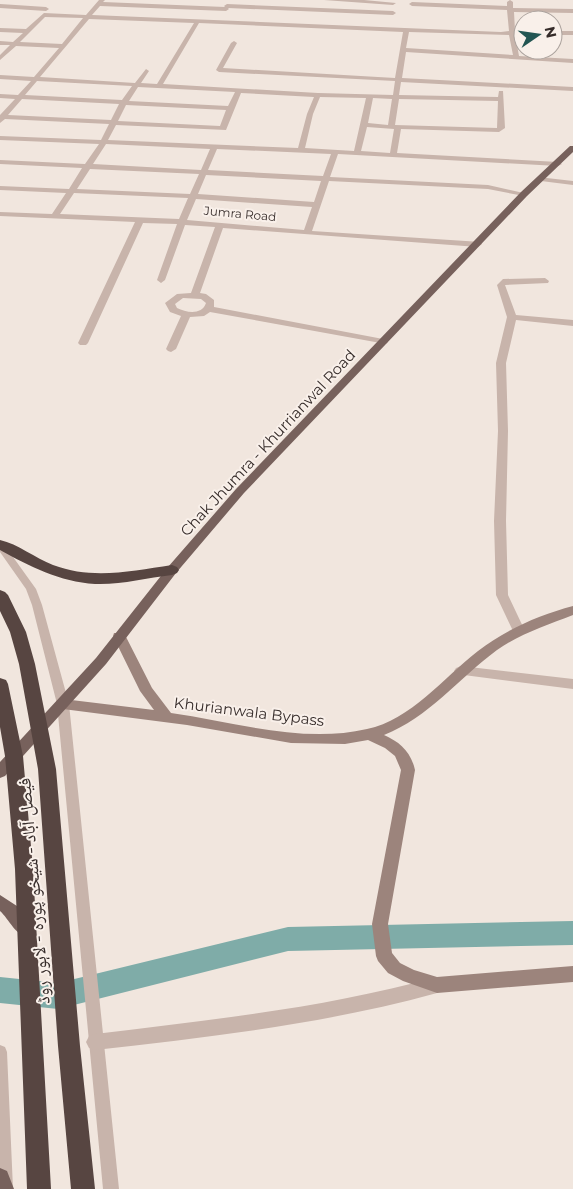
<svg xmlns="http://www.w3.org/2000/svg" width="573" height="1189" font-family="Montserrat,'Noto Naskh Arabic',sans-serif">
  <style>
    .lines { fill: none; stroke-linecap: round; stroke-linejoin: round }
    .canal { fill: #7faca8; fill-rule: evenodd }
    .lane { fill: #c8b4ab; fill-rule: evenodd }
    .street { fill: #c8b4ab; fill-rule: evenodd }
    .secondary { fill: #9c847c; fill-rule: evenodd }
    .primary { fill: #77615c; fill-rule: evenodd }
    .highway { fill: #574541; fill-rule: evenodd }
    .labels { text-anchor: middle; stroke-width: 4; stroke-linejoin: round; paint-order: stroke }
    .far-street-label { font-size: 12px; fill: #362c2a; stroke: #f9f0ea }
    .street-label { font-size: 15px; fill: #362c2a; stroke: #f9f0ea }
    .near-street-label { font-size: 18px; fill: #362c2a; stroke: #f9f0ea }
  </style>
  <rect width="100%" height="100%" fill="#f1e6de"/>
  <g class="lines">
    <path class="canal" d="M573 921V945L288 951 58 1009 0 1003V977L58 983 288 927Z"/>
    <path class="lane" d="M0 542 3 543 36 589 42 605 69 704 119 1189H103L57 704 32 605 26 589 0 552Z
      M0 1045 5 1047 7 1052 13 1189H0Z"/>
    <path class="street" d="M99 0H105L103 2 225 7 224 6 227 4 393 11 396 13 393 15 228 8 229 9 226 11 100 6 92 15 501 32 509 31 507 10 412 6 409 4 412 2 507 6V2L510 0 513 2V8L573 9V13L514 12 515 31 523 30V34H515L519 56 573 59V63L406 52 402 78 573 87V91L401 82 399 95 498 97 499 91H503L505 128 499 132 401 129 397 153 558 162 562 164 558 166 338 154 330 177 488 185 528 194 524 196 488 189 329 181 312 231 481 242 482 244 478 247 223 228 200 293 206 294 214 300V307L383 339 388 342 386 344 210 312 204 316 190 317 176 349 171 352 168 351 166 349 181 316 170 312 165 303 177 294 191 293 215 227 185 225 165 280 161 283 157 280 177 224 143 223 88 343 86 345H80L78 343 135 222 0 216V212L52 214 66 193 0 190V186L69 189 82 168 0 164V160L85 164 99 144 0 140V136L101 140 109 124 5 119 0 123V115L15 99 0 98V94L18 95 31 81 0 79V75L34 77 59 48 16 46 0 60V55L10 45H0V41L13 42 23 33 0 32V28L26 29 44 13 86 15ZM45 17 83 18 62 44 20 42ZM89 19 194 23 157 84 141 83 149 71 146 69 135 83 40 77ZM199 23 403 32 395 78 223 68 237 43 234 41 231 43 216 70 219 72 395 81 393 95 318 93 163 84ZM409 32 509 35 513 55 406 48ZM37 81 132 86 122 100 25 95ZM138 87 235 92 228 106 129 101ZM241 93 314 97 307 114 298 148 108 140 116 125 226 130ZM320 97 366 98 354 151 305 148 313 114ZM373 98 392 99 388 125 368 123ZM22 99 119 104 111 120 8 115ZM399 99 498 101 497 128 395 125ZM126 105 226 110 220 126 118 121ZM367 127 394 129 390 153 361 151ZM106 144 210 149 201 170 93 164ZM217 149 331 154 323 176 208 170ZM90 169 199 174 190 194 77 189ZM206 175 321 181 314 202 198 194ZM74 193 188 198 179 219 60 214ZM196 199 312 207 304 230 187 220ZM183 298 201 299 206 303C202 315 187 313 177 308L175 304Z
      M324 0H364L396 3 393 5Z
      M0 4 46 7 49 9 46 11 0 8Z
      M553 31H573V35H553Z
      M538 177 573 181V185L541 181H538Z
      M545 278 549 281 548 283 505 285 516 315 573 320V326L516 320 506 363 508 431 506 521 508 595 525 631 524 634H514L513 631 496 595 494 521 498 431 496 363 507 317 497 285 503 279Z
      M461 666 573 679V689L456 674 454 671 456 668Z
      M437 977 443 980 446 985 443 990 437 993C325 1024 210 1037 95 1050L89 1048 86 1042 89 1036 95 1034C210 1020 325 1008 437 977Z"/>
    <path class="secondary" d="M573 606V615C547 625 520 634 497 650 459 678 428 718 384 735 400 742 411 752 415 770L388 924 392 953 400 963 414 970 437 977 573 966V982L437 993 403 981 388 973 378 961 376 956 372 924 401 770 395 756 385 748 368 740 345 744 291 743 187 725 63 709 58 708 56 704 58 700 63 699 154 710 140 691 113 636 114 633H124L152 688 171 713C235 722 303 744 367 729 411 720 443 678 478 651 505 630 539 615 573 606Z"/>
    <path class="primary" d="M570 146H573V152L527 196 244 493 176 573 106 664 5 776 0 778V762L96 658 168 567 236 489 521 192Z
      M0 895 20 908 35 931 33 936C18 941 10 920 0 911Z
      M0 1168 7 1171 14 1189H0Z"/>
    <path class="highway" d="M0 540C18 544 35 558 53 565 93 580 131 571 172 565L177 567 179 570 177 573 172 575C146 578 121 585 95 584 60 582 29 566 0 550Z
      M0 590 5 592 8 595 26 632 35 664 56 769 80 1046 95 1189H71L58 1046 38 769 19 664 10 632 0 611Z
      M0 678 6 680 8 684 23 756 33 869 51 1189H27L15 869 5 756 0 727Z"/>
  </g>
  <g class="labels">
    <g class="far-street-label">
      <text transform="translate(240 214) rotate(5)" y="4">Jumra Road</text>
    </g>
    <g class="street-label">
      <text transform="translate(268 443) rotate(-47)" y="5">Chak Jhumra - Khurrianwal Road</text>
      <text transform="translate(249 712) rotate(7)" y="5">Khurianwala Bypass</text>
    </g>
    <g class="near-street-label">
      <text transform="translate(34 891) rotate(-95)" y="6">فیصل آباد - شیخو پورہ - لاہور روڈ</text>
    </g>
  </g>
  <g transform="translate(538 35) rotate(77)"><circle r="24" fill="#f9f0ea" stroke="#aba29d"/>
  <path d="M0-4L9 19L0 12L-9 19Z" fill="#225552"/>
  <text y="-8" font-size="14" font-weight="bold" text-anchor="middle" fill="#362c2a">N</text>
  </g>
</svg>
